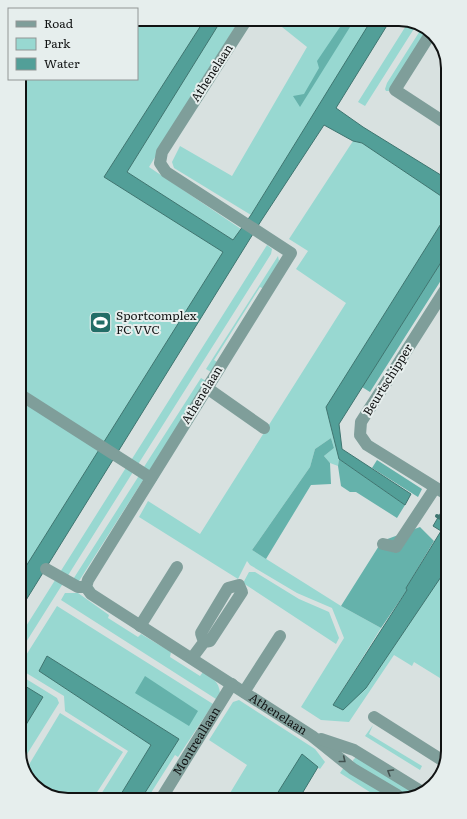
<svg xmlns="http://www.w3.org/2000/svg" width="467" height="819" font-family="Literata,serif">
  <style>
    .green { fill: #98d8d1 }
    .forest { fill: #65b2ab }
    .water { fill: #529f98; stroke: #3e7570 }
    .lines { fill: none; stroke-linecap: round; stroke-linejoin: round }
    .stream { stroke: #3e7570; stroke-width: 4 }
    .minor { stroke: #7f9e9a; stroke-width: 12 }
    .oneway { stroke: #425250 }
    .labels { text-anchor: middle; stroke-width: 4; stroke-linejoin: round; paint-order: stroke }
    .street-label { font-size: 12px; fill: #111313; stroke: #e6eeed }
    .poi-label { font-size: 12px; fill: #111313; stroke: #e6eeed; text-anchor: start }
    .rim { fill: none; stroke: #111313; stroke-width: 2 }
  </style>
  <rect width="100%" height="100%" fill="#d8e1e0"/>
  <path class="green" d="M137 19H205L104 177 223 252 23 571 19 79H137Z
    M222 19H240L149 167 241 229 233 240 127 172Z
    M272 19H373L251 215 174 168 172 162 180 146 232 176 307 47Z
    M409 21 417 24 365 106 358 102Z
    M423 26 428 29 389 91H386L385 89 387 83Z
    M353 141 362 143 444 198V219L326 407 339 459 338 466 330 463 324 456 334 448 331 438 315 449 310 467 252 550 341 606 381 628 333 705 366 688 447 568 448 683 414 662 412 666 394 655 349 722 321 720 301 707 344 638 332 608 297 593 250 565 247 561 238 579 139 517 148 501 200 534 346 303 296 269 308 251 289 239Z
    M267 245 272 249 271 254 137 466 130 462Z
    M278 256 279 261 264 289 260 287 214 360 217 362 211 372 206 369Z
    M201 378 206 381 148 473 142 470Z
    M127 466 133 472 23 647V631Z
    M140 474 145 477 79 581H72Z
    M249 572H255L299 599 329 612 339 638 336 644 243 583Z
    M65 593H78L109 615 108 618 138 637 141 634 171 652 170 657 200 676 203 672C212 678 219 681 220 693L216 699 61 600Z
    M57 606 213 704 178 757 175 755 149 796 152 799H141L179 739 47 656 39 671 151 745 118 799H98L128 751 65 711 64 696 23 671V660Z
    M23 677 57 698 59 703 24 759V728L43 697 25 687 23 690Z
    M239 700 315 749 325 762 320 769 302 755 275 797 227 798 247 765 209 740 233 702Z
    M60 713 123 752 92 800H65L41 792 24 773Z
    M373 725 369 734 422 766 420 770 365 736Z
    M356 757 420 795H404L354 765 353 760Z
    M344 767 391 795 376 796 340 773Z"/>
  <path class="forest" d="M342 24 350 27 300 107 293 96 304 94 319 68 317 61Z
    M445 256V274L370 392 362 387Z
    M331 438 334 448 324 456 330 463 331 484 311 485 266 559 252 550 310 467 315 449Z
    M339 459 405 505 397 518 356 492H350L341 486 338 466Z
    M377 460 422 489 418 497 372 468Z
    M420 527 434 541 406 588 407 590 381 628 341 606 382 541Z
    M145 676 198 711 189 726 135 693Z"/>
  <path class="water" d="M205 19H222L127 172 233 240 251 215 372 19H391L336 108 363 127 444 177V198L362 143 353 141 324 125 261 221 23 605V571L223 252 104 177Z
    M444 219 445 256 339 424 342 449 411 494 405 505 339 459 326 407Z
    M443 509 446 511 447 568 366 688 343 710 333 705 407 590 406 588 441 531 433 526Z
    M47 656 179 739 141 799H118L151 745 39 671Z
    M25 686 43 697 24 728 23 690Z
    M302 754 318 767 300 797H275Z"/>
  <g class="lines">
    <path class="stream" d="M437 516 446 521"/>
    <g class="minor">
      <path id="s1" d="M247 19 162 152 160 163 166 172 291 253 88 580 86 587 91 594 312 736 353 769 397 795"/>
      <path d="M431 33 395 90 444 122"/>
      <path d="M445 290 361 422 360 435 367 445 446 494"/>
      <path d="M207 388 264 428"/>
      <path d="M21 395 151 478"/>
      <path d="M383 544 396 547 435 488"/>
      <path d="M46 569 78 587H86"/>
      <path d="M140 626 177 567"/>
      <path d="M192 658 204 642 210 641 242 592 239 585 228 588 201 633 204 642"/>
      <path d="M244 692 280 636"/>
      <path d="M374 717 445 762"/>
      <path d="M321 739 354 750 424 793"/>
      <path id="s2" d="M161 799 232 684"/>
    </g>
  </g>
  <defs><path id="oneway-chevron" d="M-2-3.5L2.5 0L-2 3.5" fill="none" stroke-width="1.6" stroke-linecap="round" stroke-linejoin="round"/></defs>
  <g class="oneway">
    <use href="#oneway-chevron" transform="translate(343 760) rotate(39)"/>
    <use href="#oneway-chevron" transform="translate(390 772) rotate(-149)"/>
  </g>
  <defs>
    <symbol id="stadium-square" viewBox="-11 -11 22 22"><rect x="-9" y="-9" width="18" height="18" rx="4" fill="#236d67" stroke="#e6eeed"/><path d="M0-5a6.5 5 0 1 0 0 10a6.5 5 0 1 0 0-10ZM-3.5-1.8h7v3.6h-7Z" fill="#fff"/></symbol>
  </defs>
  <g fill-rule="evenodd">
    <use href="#stadium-square" x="88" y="310" width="25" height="25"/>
  </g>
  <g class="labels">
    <g class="street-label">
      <text transform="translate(212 73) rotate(-57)" y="4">Athenelaan</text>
      <text transform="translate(388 380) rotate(-58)" y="4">Beurtschipper</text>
      <text transform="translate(202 395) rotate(-58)" y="4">Athenelaan</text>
      <text dy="4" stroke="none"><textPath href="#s1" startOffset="952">Athenelaan</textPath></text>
      <text dy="4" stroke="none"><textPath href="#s2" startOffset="68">Montreallaan</textPath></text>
    </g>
    <g class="poi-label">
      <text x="116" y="320">Sportcomplex<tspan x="116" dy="14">FC VVC</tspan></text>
    </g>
  </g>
  <path d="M0 0H467V819H0ZM68 26H399A42 42 0 0 1 441 68V751A42 42 0 0 1 399 793H68A42 42 0 0 1 26 751V68A42 42 0 0 1 68 26Z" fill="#e6eeed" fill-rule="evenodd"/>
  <path class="rim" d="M68 26H399A42 42 0 0 1 441 68V751A42 42 0 0 1 399 793H68A42 42 0 0 1 26 751V68A42 42 0 0 1 68 26Z"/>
  <rect x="8" y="8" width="130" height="72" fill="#e6eeed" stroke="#919696"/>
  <rect x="16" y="21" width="20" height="6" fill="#7f9e9a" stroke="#919696"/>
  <text x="44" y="28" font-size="12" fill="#111313">Road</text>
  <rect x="16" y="38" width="20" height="12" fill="#98d8d1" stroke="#919696"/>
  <text x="44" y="48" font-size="12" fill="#111313">Park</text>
  <rect x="16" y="58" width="20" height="12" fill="#529f98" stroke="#919696"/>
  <text x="44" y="68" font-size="12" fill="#111313">Water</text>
</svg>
